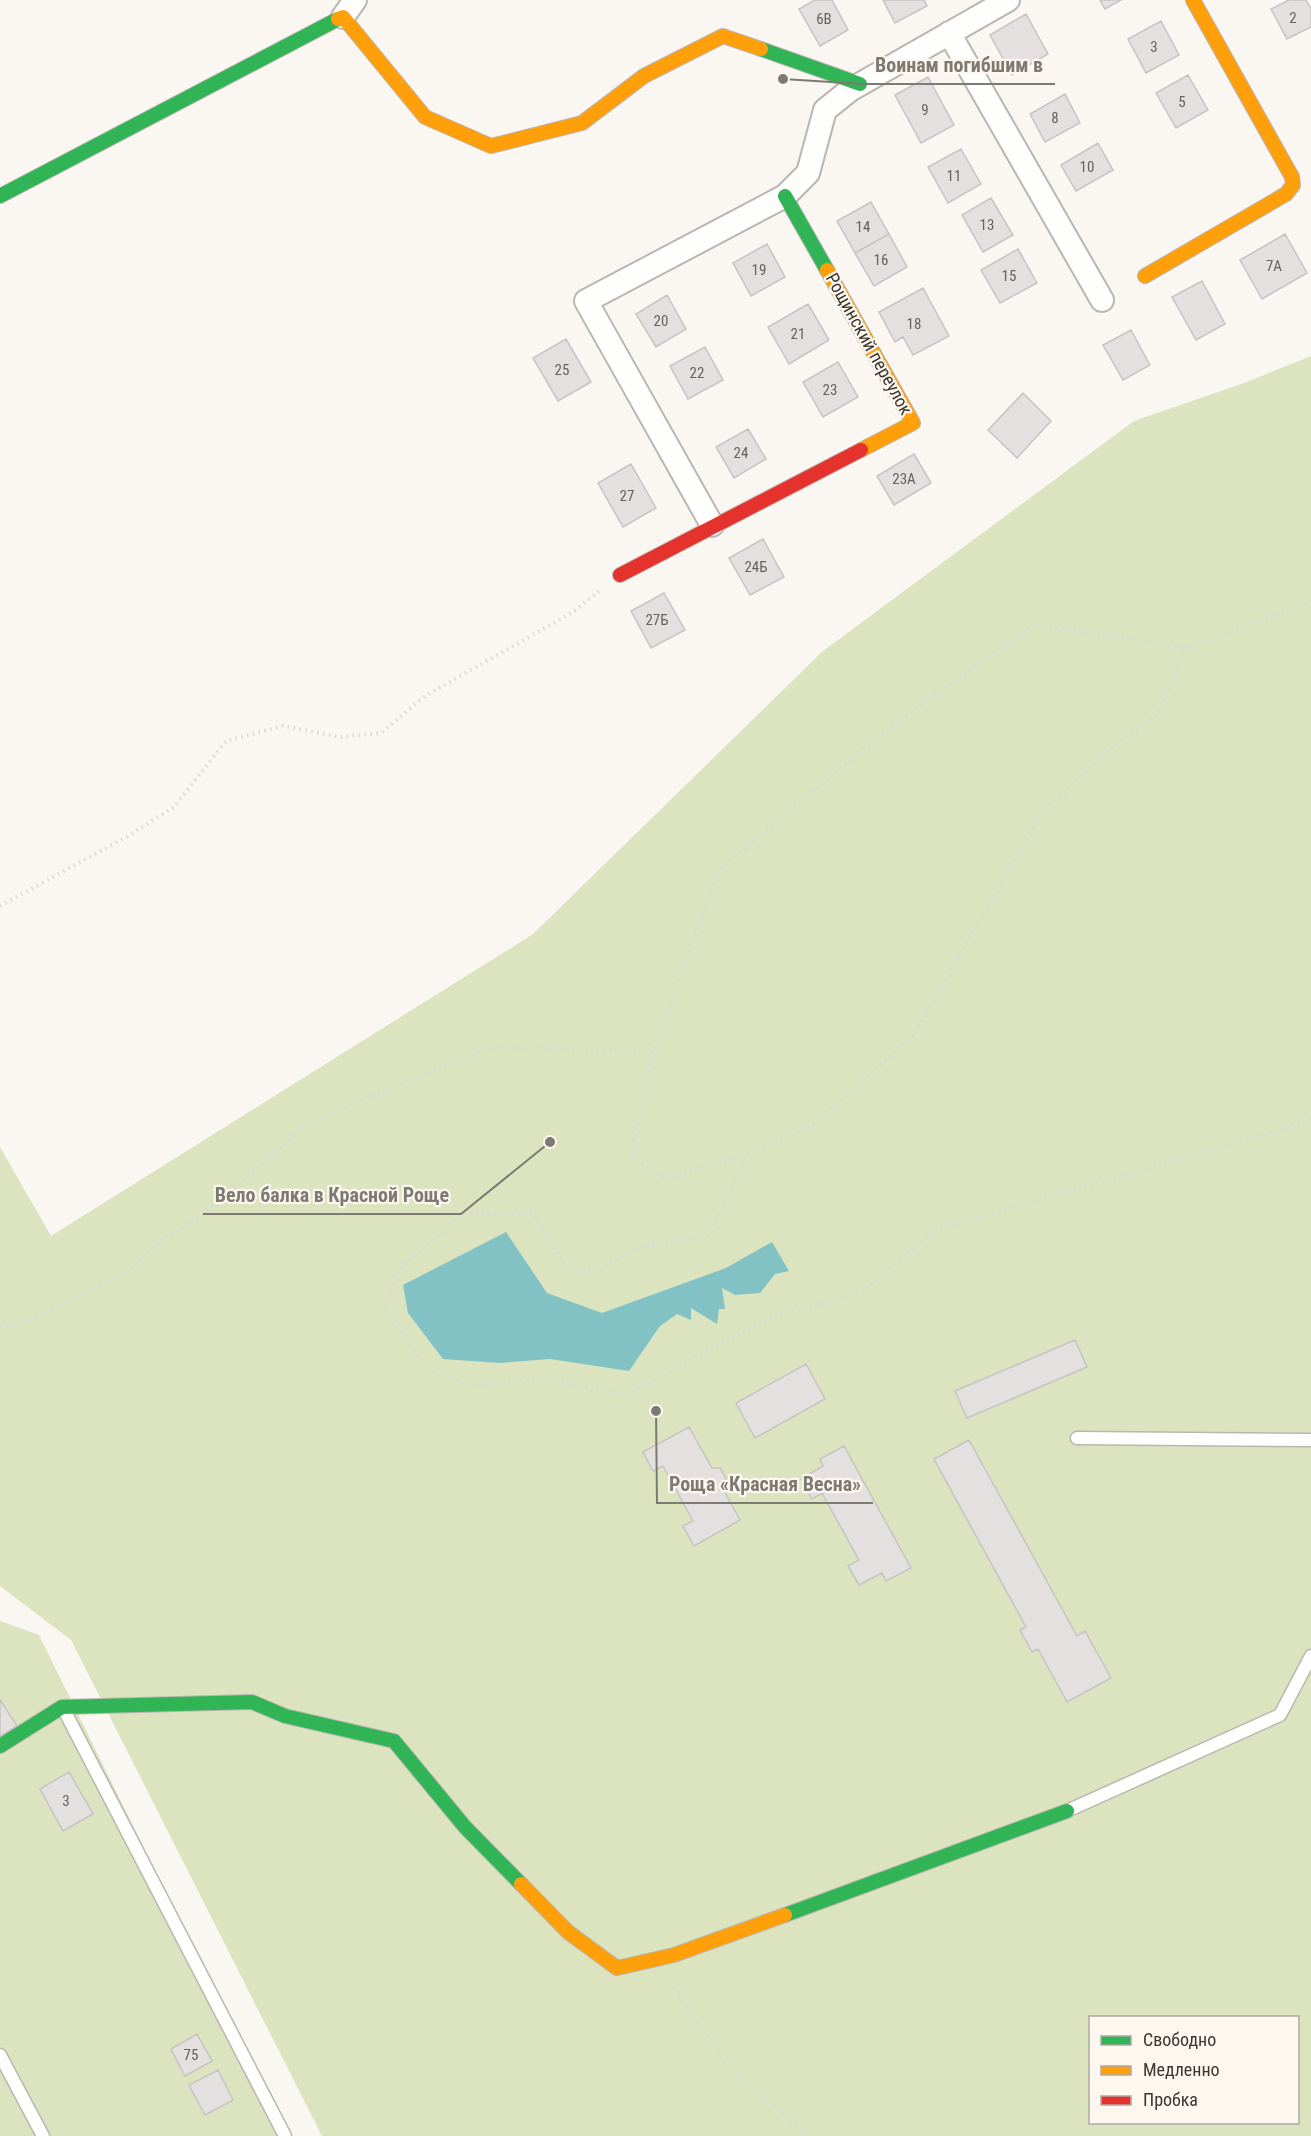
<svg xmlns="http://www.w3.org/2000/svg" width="1311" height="2136" font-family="'Roboto Condensed',sans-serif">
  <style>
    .green { fill: #dbe3bf; fill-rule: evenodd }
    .water { fill: #82c2c4 }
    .building { fill: #e4e0e0; stroke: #c6c3c3; stroke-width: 1.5 }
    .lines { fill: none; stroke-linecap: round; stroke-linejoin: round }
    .lane-casing { stroke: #bab6b1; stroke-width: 15 }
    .street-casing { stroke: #bab6b1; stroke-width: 26 }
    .fast-casing { stroke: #bab6b1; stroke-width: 16 }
    .slow-casing { stroke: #bab6b1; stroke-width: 16 }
    .jam-casing { stroke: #bab6b1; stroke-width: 16 }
    .path { stroke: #dad9d8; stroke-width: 4; stroke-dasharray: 1.5 4.5; stroke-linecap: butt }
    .lane { stroke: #fefefd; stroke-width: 12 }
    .street { stroke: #fefefd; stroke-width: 22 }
    .fast { stroke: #30b455; stroke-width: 14 }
    .slow { stroke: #ff9f0a; stroke-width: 14 }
    .jam { stroke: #e5322d; stroke-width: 14 }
    .labels { text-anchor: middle; stroke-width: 4.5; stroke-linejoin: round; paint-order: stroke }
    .number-label { font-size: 15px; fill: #66625e }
    .street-label { font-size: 18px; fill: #39352f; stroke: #fef7ef }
    .leader { fill: none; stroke: #7d7973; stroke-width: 2 }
    .callout-dot { fill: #7d7973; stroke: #fef7ef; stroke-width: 2 }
    .callout-label { font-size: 20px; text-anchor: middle; font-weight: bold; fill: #7d7973; stroke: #fef7ef; stroke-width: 4.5; stroke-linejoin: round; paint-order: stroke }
  </style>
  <rect width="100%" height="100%" fill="#faf7f2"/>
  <path class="green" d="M1311 356V2136H322L71 1640 0 1586V1147L51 1236 533 934 823 651 1134 421 1244 383ZM1090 2018H1298V2122H1090Z
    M0 1621 39 1635 286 2136H0Z"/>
  <path class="water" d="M506 1232 547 1293 602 1313 726 1268 772 1242 789 1271 775 1274 760 1293 735 1295 722 1288 725 1309H719L717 1324 691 1308V1320L677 1314 660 1326 629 1371 550 1359 500 1363 443 1359 408 1313 403 1285Z"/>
  <path class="building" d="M815 0H832L848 30 820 46 799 9Z
    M883 0H924L927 6 895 23Z
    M1100 0H1121L1105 9Z
    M1289 0H1306L1311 9V27L1287 39 1271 9Z
    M1026 14 1048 54 1012 75 990 35Z
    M1161 21 1179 55 1146 73 1128 39Z
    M1188 75 1208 110 1176 128 1156 93Z
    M928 77 954 125 921 143 895 95Z
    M1065 94 1080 123 1045 142 1030 114Z
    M1098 143 1113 170 1076 191 1061 165Z
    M961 149 981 184 948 203 928 167Z
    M991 198 1013 235 983 252 962 215Z
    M871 202 889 234 855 253 837 221Z
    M889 234 907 267 874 286 855 253Z
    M1285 234 1307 273 1262 299 1240 260Z
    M767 244 785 277 751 296 733 263Z
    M1018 249 1037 283 1000 303 981 270Z
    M1202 281 1225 324 1196 340 1172 297Z
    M923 288 949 336 913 355 903 337 895 342 879 312Z
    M667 295 686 329 656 347 636 314Z
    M808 304 829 340 789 364 768 327Z
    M1131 330 1150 365 1123 380 1103 345Z
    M566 339 591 382 558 401 533 358Z
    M705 347 723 380 688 399 670 366Z
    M838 362 858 397 823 417 803 382Z
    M1023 393 1051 421 1017 458 988 430Z
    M748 429 766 459 734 478 716 447Z
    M914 454 931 483 894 505 877 476Z
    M631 464 656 508 623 527 598 483Z
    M763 539 784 577 750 595 729 558Z
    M664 593 685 630 651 648 631 611Z
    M1075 1340 1087 1367 967 1418 955 1391Z
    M806 1364 825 1399 755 1438 736 1403Z
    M689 1427 712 1468H720L726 1478 721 1485 740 1520 694 1546 683 1526 693 1521 663 1466 653 1471 643 1452Z
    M969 1440 1077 1636 1085 1631 1111 1678 1067 1702 1038 1649 1032 1652 1020 1630 1026 1627 934 1459Z
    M844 1446 911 1568 886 1581 882 1573 859 1585 848 1566 859 1560 822 1493 812 1499 801 1479 823 1466 820 1459Z
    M0 1700 17 1726 0 1736Z
    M69 1772 93 1814 63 1831 40 1789Z
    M197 2034 212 2061 185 2076 171 2049Z
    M218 2070 233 2100 205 2115 189 2085Z"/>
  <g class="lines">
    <defs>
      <path id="lane" d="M1077 1438 1311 1440
        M63 1708 285 2136
        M1067 1811 1280 1715 1311 1656
        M0 2055 43 2136"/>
      <path id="street" d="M343 17 355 0
        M949 33 1102 300
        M712 525 586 301 785 196 808 173 825 110 850 90 1008 0"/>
      <path id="fast" d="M761 49 860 84
        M0 196 338 19
        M785 196 827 270
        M0 1746 62 1707 252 1702 285 1716 394 1741 465 1827 521 1884
        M785 1915 1067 1811"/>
      <path id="slow" d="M338 19 343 17 425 117 491 146 582 123 644 76 723 36 761 49
        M827 270 913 423 861 450
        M1145 276 1286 194 1293 185 1292 177 1193 0
        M521 1884 568 1932 617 1968 674 1955 785 1915"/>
      <path id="jam" d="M620 575 861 450"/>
    </defs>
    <use href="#lane" class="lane-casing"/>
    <use href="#street" class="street-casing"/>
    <use href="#fast" class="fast-casing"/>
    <use href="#slow" class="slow-casing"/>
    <use href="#jam" class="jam-casing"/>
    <path class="path" d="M0 906 128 836 174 807 226 741 283 726 340 737 381 733 425 696 573 612 600 590
      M653 1052 631 1157 666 1179 748 1154 816 1123 914 1035 1040 816 1106 753 1158 714 1186 648
      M748 1154 708 1235 632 1249 599 1271H569L533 1214 465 1213 399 1269 385 1306 425 1368 472 1386 545 1377 592 1390 626 1394 774 1316 864 1291 937 1229 1283 1129 1311 1117
      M0 1326 26 1322 128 1271 154 1246 224 1199 304 1126 370 1097 492 1047 653 1052 718 871 893 725 1035 624 1186 648 1311 602
      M677 1979 680 1998 731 2069 809 2136"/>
    <use href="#lane" class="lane"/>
    <use href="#street" class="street"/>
    <use href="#fast" class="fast"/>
    <use href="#slow" class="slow"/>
    <use href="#jam" class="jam"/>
  </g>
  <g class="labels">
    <g class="number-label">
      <text x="1293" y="23">2</text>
      <text x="824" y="24">6В</text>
      <text x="1154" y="52">3</text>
      <text x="1182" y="107">5</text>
      <text x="925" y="115">9</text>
      <text x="1055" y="123">8</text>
      <text x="1087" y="172">10</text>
      <text x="954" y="181">11</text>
      <text x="987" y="230">13</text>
      <text x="863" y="232">14</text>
      <text x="881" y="265">16</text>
      <text x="1274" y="271">7А</text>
      <text x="759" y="275">19</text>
      <text x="1009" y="281">15</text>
      <text x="661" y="326">20</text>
      <text x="914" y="329">18</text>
      <text x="798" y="339">21</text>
      <text x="562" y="375">25</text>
      <text x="697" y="378">22</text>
      <text x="830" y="395">23</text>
      <text x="741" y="458">24</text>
      <text x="904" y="484">23А</text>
      <text x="627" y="501">27</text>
      <text x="756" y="572">24Б</text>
      <text x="657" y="625">27Б</text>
      <text x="66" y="1806">3</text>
      <text x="191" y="2060">75</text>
    </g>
    <g class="street-label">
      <text transform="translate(869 344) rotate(61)" y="6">Рощинский переулок</text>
    </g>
  </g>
  <path class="leader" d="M783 79L863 84H1055M550 1142L461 1214H203M656 1411L657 1503H873"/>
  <g class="callout-dot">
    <circle cx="783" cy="79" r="6"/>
    <circle cx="550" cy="1142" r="6"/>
    <circle cx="656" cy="1411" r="6"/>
  </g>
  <g class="callout-label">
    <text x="959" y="72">Воинам погибшим в</text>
    <text x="332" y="1202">Вело балка в Красной Роще</text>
    <text x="765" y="1491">Роща «Красная Весна»</text>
  </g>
  <rect x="1089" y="2016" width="210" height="108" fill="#fef7ef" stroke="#afa9a2" stroke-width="1.5"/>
  <rect x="1101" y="2036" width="30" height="9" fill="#30b455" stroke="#afa9a2" stroke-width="1.5"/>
  <text x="1143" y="2046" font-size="18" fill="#39352f">Свободно</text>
  <rect x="1101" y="2066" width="30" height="9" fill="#ff9f0a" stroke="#afa9a2" stroke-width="1.5"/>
  <text x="1143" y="2076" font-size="18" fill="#39352f">Медленно</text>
  <rect x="1101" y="2096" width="30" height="9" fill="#e5322d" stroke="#afa9a2" stroke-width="1.5"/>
  <text x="1143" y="2106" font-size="18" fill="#39352f">Пробка</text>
</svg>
